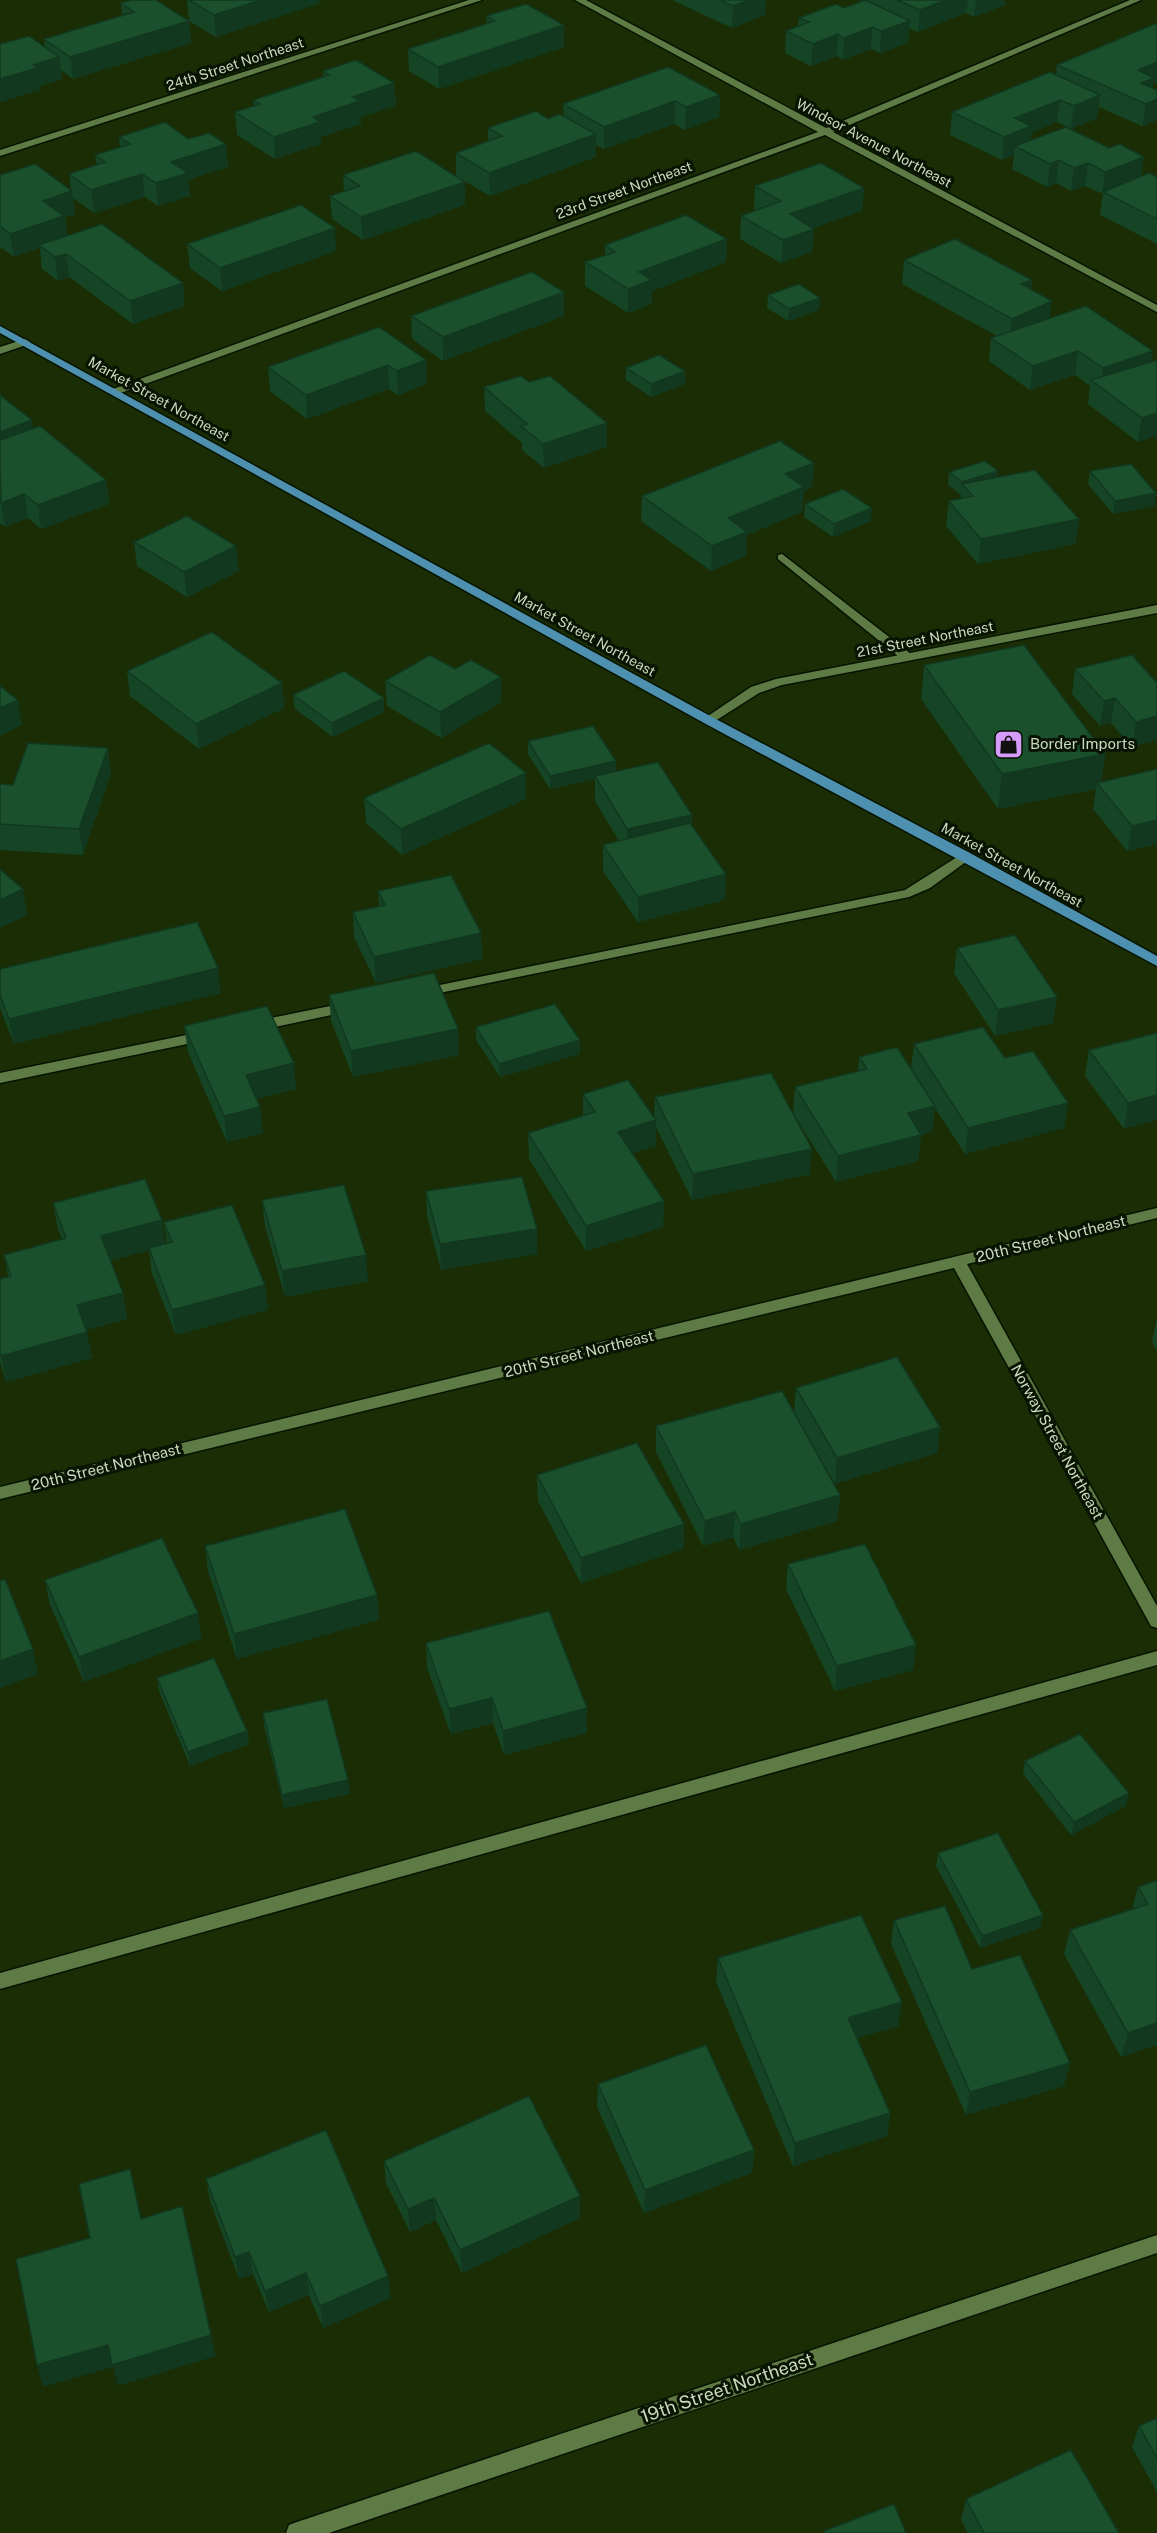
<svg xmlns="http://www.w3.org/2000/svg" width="1157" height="2533" font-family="'Public Sans',sans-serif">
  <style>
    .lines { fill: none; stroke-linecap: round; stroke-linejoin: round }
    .lane-casing { stroke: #071400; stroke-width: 3 }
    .street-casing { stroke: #071400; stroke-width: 3 }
    .primary-casing { stroke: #071400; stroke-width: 3 }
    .lane { fill: #5e7a45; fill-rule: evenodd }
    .street { fill: #5e7a45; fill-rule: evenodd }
    .primary { fill: #4e90b0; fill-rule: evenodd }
    .wall { fill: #164526 }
    .shaded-wall { fill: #12381f }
    .building { fill: #1a502c; stroke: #12381f; stroke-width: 1.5 }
    .labels { text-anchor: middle; stroke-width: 6; stroke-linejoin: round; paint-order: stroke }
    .far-street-label { font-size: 14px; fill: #cadabe; stroke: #091301 }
    .poi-label { font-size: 15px; fill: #cadabe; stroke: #091301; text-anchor: start }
    .street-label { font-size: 15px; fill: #cadabe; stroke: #091301 }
    .near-street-label { font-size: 18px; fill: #cadabe; stroke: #091301 }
  </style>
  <rect width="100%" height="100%" fill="#1a2d05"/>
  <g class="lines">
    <defs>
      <path id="lane" d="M782 554 911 654V660H903L778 559V555Z
        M965 852 970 853 971 856 970 859 930 888 909 897 420 997 413 993 420 989 905 890Z
        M350 1002 357 1007 355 1010 256 1031 249 1026 256 1021Z
        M206 1031 211 1033 213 1036 211 1039 0 1083V1073Z
        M1157 1651V1665L0 1989V1973Z"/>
      <path id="street" d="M469 0H482L0 156V150Z
        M575 0H586L826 128 1130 0H1141L833 132 1157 305V312L825 135 118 394H110V390L818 132Z
        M25 339 30 342 29 344 0 354V347Z
        M1157 605V613L782 685 759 693 712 723H704L702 720 751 687 776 679Z
        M1157 1208V1218L967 1264 1157 1606V1628L1151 1626 954 1268 0 1499V1487Z
        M1157 2235V2253L329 2533H286L289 2525 297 2522Z"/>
      <path id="primary" d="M0 326 712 717 970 853 1157 956V966L704 723 0 333Z"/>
    </defs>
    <use href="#lane" class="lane-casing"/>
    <use href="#street" class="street-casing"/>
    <use href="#primary" class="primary-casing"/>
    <use href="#lane" class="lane"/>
    <use href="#street" class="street"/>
    <use href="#primary" class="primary"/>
  </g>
  <path class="wall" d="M187 0H321V3L216 37 189 21Z
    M672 0H766L765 15 732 28Z
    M865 0H1005V5L974 17 966 13 918 32 909 28 908 43 880 53 871 49 843 60 837 56 811 66 785 53 786 31 798 26 799 18 844 8Z
    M121 3 189 21 191 43 73 79 61 70 62 79 40 86V90L0 102V44L45 47 44 39 122 16Z
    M486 16 564 25V47L439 89 409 71 408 49 487 24Z
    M1157 23V83L1153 84V89L1157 90V120L1142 126 1099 107 1097 118 1071 129 1057 122 1031 133 1030 140 1109 148 1144 157 1141 177H1157V244L1100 215 1103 194 1085 186 1071 191 1056 183 1047 187 1012 169 1014 155 1002 160 950 135 952 112 1056 75 1057 65Z
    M323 71 394 83 396 106 361 117V124L321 137V144L275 159 237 135 235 112 254 106 253 100 323 77Z
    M720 95 719 117 685 130 675 124 604 149 596 145V157L490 196 456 176V153L488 142V128L564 116 563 104Z
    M119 137 188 139 226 144 228 167 188 180 190 196 158 206 145 197 94 213 73 198 75 214 65 217 67 236 185 306 133 324 69 277 58 281 42 269 40 248 14 257 2 248 0 249V175L71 190 69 174 97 165 95 155 120 147Z
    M343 175 465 205 363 240 332 219 330 196 344 191Z
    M755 186 864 188 862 211 813 228 814 229 812 252 781 263 740 239 741 216 756 210 754 209Z
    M727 239 726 262 652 291V304L628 313 585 286V262L605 255V245Z
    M187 244 336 251 222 291 190 268Z
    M904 260 1032 280 1031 290 1049 318 1153 351 1138 442 1088 404 1090 386 1075 375 1030 390 989 361 991 338 997 336 902 284Z
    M564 292V316L443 361 412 339 411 316Z
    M768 295 820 298 819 310 788 321 767 308Z
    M426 360 427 384 398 395 389 389 307 419 270 391 268 367Z
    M626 368 685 371V384L651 397 626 380Z
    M484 387 607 447 544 468 522 450V443L485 411Z
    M0 395 32 420 33 429 106 480 109 504 41 529 28 518 5 527 0 523Z
    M814 463 812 487 804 491 802 512 747 535 746 556 711 571 641 521 642 496Z
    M998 471 997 477 1079 519 1075 544 978 564 946 526 949 501 961 499V495L948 485 949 472Z
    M1090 471 1156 493 1154 506 1113 514 1088 484Z
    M805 504 871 521 833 537 804 517Z
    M134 542 239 571 187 597 137 566Z
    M924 665 1105 754 1101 782 1157 769V844L1127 851 1093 809 1096 789 998 809 921 699Z
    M1075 669 1157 683 1132 747 1111 723 1100 726 1072 694Z
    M127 671 282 683 284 708 199 749 130 696Z
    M385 681 501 702 441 738 387 706Z
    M293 695 384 712 333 737 295 709Z
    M528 741 616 771 692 815V825L726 874 725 900 638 922 603 871V845L619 841 595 801V779L550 789 528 754Z
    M111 773 83 855 0 850V784L13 785Z
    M364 798 526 799 402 855 366 823Z
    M378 891 481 933 482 959 376 983 354 937 353 912 379 906Z
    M957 948 1053 1023 995 1036 954 973Z
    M0 969 221 993 14 1044 0 1008Z
    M329 995 458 1029 459 1055 353 1077 331 1021Z
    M184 1026 296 1089 256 1099 263 1133 227 1142 188 1052Z
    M476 1027 580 1054 500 1077 476 1040Z
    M1157 1033 1124 1129 1085 1076 1089 1050Z
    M914 1044 1005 1058 1068 1103 1064 1128 965 1154 935 1108 932 1132 921 1135 918 1161 836 1182 793 1113 795 1087 858 1072 859 1057 911 1069Z
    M583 1094 654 1117 655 1097 810 1174 692 1200 656 1127V1146L632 1153 664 1201 663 1227 586 1251 529 1159 528 1133 583 1116Z
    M426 1191 538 1254 441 1270 427 1217Z
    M262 1200 368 1281 285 1297 265 1226Z
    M53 1203 162 1220 165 1244 167 1243 164 1222 265 1285 268 1310 176 1335 152 1274 149 1250 110 1261 123 1293 127 1319 86 1330 92 1358 6 1382 0 1362V1279L8 1276 4 1255 62 1239 58 1229Z
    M1157 1318V1351L1152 1342Z
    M796 1388 940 1427 937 1453 835 1484 794 1413Z
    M656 1426 840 1495 837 1521 739 1550 733 1537 703 1546 656 1452Z
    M537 1475 684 1524 683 1549 581 1583 538 1501Z
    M205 1546 377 1595 379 1620 237 1659 208 1571Z
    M788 1564 916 1645 913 1670 835 1691 786 1589Z
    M45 1580 202 1638 84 1682 50 1605Z
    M426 1643 587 1733 504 1755 493 1723 451 1734 427 1668Z
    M157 1678 247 1731 249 1744 190 1766 159 1691Z
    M263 1713 348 1780 350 1794 284 1808 264 1726Z
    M1025 1761 1126 1806 1071 1835 1023 1774Z
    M938 1853 1043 1915 1040 1928 980 1948 936 1866Z
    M1157 1880V2045L1121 2057 1064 1954 1070 1930 1132 1909 1138 1887Z
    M894 1920 972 1969 1070 2063 1064 2086 966 2115 891 1944Z
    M718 1958 902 2002 898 2026 857 2038 890 2113 887 2136 793 2166 716 1982Z
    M598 2084 754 2150 752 2173 644 2213 597 2107Z
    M384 2161 580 2196V2218L462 2273 436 2220 410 2232 386 2183Z
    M206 2179 391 2298 323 2328 309 2295 269 2312 253 2274 239 2279 210 2201Z
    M1157 2418V2492L1132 2447 1139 2426Z
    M966 2499 1119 2533H968L961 2520Z"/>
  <path class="shaded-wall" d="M261 0H321V3L216 37 214 15Z
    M749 0H766L765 15 732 28 733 6Z
    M946 0H968L966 13 918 32 920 10Z
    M976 0H1005V5L974 17Z
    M189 21 191 43 73 79 70 57Z
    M910 21 908 43 880 53 881 31Z
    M564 25V47L439 89 438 67Z
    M872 27 871 49 843 60 844 38Z
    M838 34 837 56 811 66 813 44Z
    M59 57 62 79 40 86V90L0 102V79L33 65Z
    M1157 62V83L1153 84 1151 100 1144 103 1138 70Z
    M394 83 396 106 361 117V124L321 137V144L275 159 274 137 353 97Z
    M720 95 719 117 685 130 686 107Z
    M1100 95 1097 118 1071 129 1074 106Z
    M1157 99V120L1142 126 1146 104Z
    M1060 100 1057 122 1031 133 1029 149 1015 146 1014 155 1002 160 1004 137 1015 118Z
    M675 101V124L604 149V127Z
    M596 134V157L490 196 489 173Z
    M226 144 228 167 188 180 190 196 158 206 156 183 171 162Z
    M1144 157 1140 179 1103 192 1102 194 1105 172Z
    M1059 160 1056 183 1047 187 1050 164Z
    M1088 163 1085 186 1071 191 1074 168Z
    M142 174 145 197 94 213 91 190Z
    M465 182V205L363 240 361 217Z
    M864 188 862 211 788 237 790 214Z
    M72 191 75 214 65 217 67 239 39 245 40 248 14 257 10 234 43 201Z
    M335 228 336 251 222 291 220 268Z
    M814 229 812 252 781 263 783 240Z
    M727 239 726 262 652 291V304L628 313V289L639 272Z
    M66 254 69 277 58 281 55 257Z
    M1032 280 1029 304 1021 284Z
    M183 283 185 306 133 324 130 301Z
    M564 292V316L443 361V337Z
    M820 298 819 310 788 321 789 309Z
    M1052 301 1049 325 1009 342 1012 319Z
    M1078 351 1075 375 1030 390 1033 366Z
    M1153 351 1149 375 1100 387 1103 368Z
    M426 360 427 384 398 395 397 371Z
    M388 365 389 389 307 419 306 395Z
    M685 371V384L651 397V384Z
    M1157 413V436L1138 442 1142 418Z
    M32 420 36 444 0 458V432Z
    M607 423V447L544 468 543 444Z
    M814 463 812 487 804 491 802 512 747 535 746 556 711 571 712 546 728 518 785 474Z
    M998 471 997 484H962L961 495 962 482Z
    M106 480 109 504 41 529 38 505Z
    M1156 493 1154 506 1113 514 1115 501Z
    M24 494 28 518 5 527 1 503Z
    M872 508 871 521 833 537 834 524Z
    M1079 519 1075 544 978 564 981 539Z
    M236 546 239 571 187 597 184 572Z
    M501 677V702L441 738 440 712Z
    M282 683 284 708 199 749 196 724Z
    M384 698V712L333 737 332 723Z
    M1115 698 1111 723 1100 726 1104 701Z
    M18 700 22 725 0 736V708Z
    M1157 716V740L1132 747 1136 722Z
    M108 748 111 773 83 855 79 829Z
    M1105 754 1100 787 1097 783 1096 789 998 809 1002 774Z
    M616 761V774L595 776V779L550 789V776Z
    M526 773V799L402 855 401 829Z
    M692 815 691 840 627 855V829Z
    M1157 820V844L1127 851 1132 826Z
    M726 874 725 900 638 922V897Z
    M23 889 27 915 0 928V900Z
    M481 933 482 959 376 983 374 957Z
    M218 968 221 993 14 1044 9 1019Z
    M1057 997 1053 1023 995 1036 998 1010Z
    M458 1029 459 1055 353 1077 351 1051Z
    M580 1040V1054L500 1077 499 1064Z
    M294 1063 296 1089 249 1101 246 1075Z
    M1157 1095V1120L1124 1129 1128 1103Z
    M1068 1103 1064 1128 965 1154 968 1128Z
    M935 1106 932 1132 905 1139 908 1113Z
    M260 1107 263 1133 227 1142 224 1116Z
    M656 1120V1146L618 1158V1132Z
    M921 1135 918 1161 836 1182 838 1156Z
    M812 1149 810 1174 692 1200 693 1174Z
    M664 1201 663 1227 586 1251V1226Z
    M162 1220 166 1246 105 1262 101 1236Z
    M537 1229 538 1254 441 1270 440 1244Z
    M366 1255 368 1281 285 1297 282 1271Z
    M265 1285 268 1310 176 1335 172 1310Z
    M123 1293 127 1319 81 1331 77 1305Z
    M87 1332 92 1358 6 1382 1 1356Z
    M940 1427 937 1453 835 1484 837 1458Z
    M840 1495 837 1521 739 1550 741 1524Z
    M735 1512 733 1537 703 1546 705 1521Z
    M684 1524 683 1549 581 1583V1558Z
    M377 1595 379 1620 237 1659 234 1634Z
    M198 1613 202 1638 84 1682 79 1657Z
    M916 1645 913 1670 835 1691 837 1666Z
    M33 1649 38 1674 0 1688V1661Z
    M492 1698 493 1723 451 1734 449 1709Z
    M587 1708V1733L504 1755 503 1731Z
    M247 1731 249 1744 190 1766 188 1752Z
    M348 1780 350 1794 284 1808 282 1795Z
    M1129 1793 1126 1806 1071 1835 1074 1822Z
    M1043 1915 1040 1928 980 1948 982 1936Z
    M902 2002 898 2026 845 2042 848 2018Z
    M1157 2023V2045L1121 2057 1128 2033Z
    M1070 2063 1064 2086 966 2115 970 2092Z
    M890 2113 887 2136 793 2166 795 2143Z
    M754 2150 752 2173 644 2213 645 2190Z
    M580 2196V2218L462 2273 460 2250Z
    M434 2198 436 2220 410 2232 408 2209Z
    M249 2252 253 2274 239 2279 235 2257Z
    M306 2273 309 2295 269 2312 265 2291Z
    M388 2276 391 2298 323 2328 320 2306Z
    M211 2335 216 2356 118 2386 113 2367 43 2387 37 2365 108 2345Z"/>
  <path class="building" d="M132 0H156L189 21 70 57 44 39 134 12 121 3Z
    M189 0H261L214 15Z
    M720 0H749L733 6Z
    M865 0 910 21 881 31 872 27 844 38 838 34 813 44 786 31 809 22 799 18 836 4 844 8Z
    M897 0H946L920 10Z
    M526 4 564 25 438 67 408 49 495 21 486 16Z
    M1157 23V62L1138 70 1154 78 1141 83 1157 90V99L1146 104 1057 65Z
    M29 36 59 57 33 65 37 68 0 79V44Z
    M356 60 394 83 353 97 360 101 313 117 320 122 274 137 235 112 260 104 253 100 329 75 323 71Z
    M668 67 720 95 686 107 675 101 604 127 563 104Z
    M1050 72 1100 95 1074 106 1060 100 1015 118 1031 126 1004 137 952 112Z
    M536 111 548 119 560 114 596 134 489 173 456 153 502 136 488 128Z
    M165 122 188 139 209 133 226 144 171 162 188 173 156 183 142 174 91 190 69 174 105 162 95 155 130 144 119 137Z
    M1066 127 1109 148 1120 144 1144 157 1105 172 1088 163 1074 168 1059 160 1050 164 1015 146Z
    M416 151 465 182 361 217 330 196 360 186 343 175Z
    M821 163 864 188 790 214 814 229 783 240 741 216 781 201 755 186Z
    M35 164 72 191 43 201 64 216 10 234 0 226V175Z
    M1149 173 1157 177V219L1103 192Z
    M301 205 335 228 220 268 187 244Z
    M686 215 727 239 639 272 652 280 628 289 585 262 615 252 605 245Z
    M102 224 183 283 130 301 66 254 55 257 39 245Z
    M955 239 1032 280 1021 284 1052 301 1012 319 904 260Z
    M532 272 564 292 443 337 411 316Z
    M799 284 820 298 789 309 768 295Z
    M1086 306 1153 351 1103 368 1078 351 1033 366 991 338Z
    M379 327 426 360 397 371 388 365 306 395 268 367Z
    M659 355 685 371 651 384 626 368Z
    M1157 360V413L1142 418 1091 380Z
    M521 376 529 382 550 376 607 423 543 444 521 426 527 424 484 387Z
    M0 395 32 420 0 432Z
    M40 426 106 480 38 505 24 494 1 503 0 465 1 464 0 463V440Z
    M780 441 814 463 785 474 804 487 728 518 747 532 712 546 642 496Z
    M985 461 998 471 962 482 949 472Z
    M1131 464 1156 493 1115 501 1090 471Z
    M1035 470 1079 519 981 539 949 501 973 496 962 484Z
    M843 489 872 508 834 524 805 504Z
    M187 516 236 546 184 572 134 542Z
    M212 632 282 683 196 724 127 671Z
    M1024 645 1105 754 1002 774 924 665Z
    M430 655 455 669 471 660 501 677 440 712 385 681Z
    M1132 655 1157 683V716L1136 722 1115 698 1104 701 1075 669Z
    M344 671 384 698 332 723 293 695Z
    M0 686 18 700 0 708Z
    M593 726 616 761 550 776 528 741Z
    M28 743 108 748 79 829 0 824V784L13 785Z
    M489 743 526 773 401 829 364 798Z
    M658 762 692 815 627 829 595 776Z
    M1157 769V820L1132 826 1097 783Z
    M690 823 726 874 638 897 603 845Z
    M0 869 23 889 0 900Z
    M451 875 481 933 374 957 353 912 385 905 378 891Z
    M197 922 218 968 9 1019 0 995V969Z
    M1015 935 1057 997 998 1010 957 948Z
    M434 973 458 1029 351 1051 329 995Z
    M555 1004 580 1040 499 1064 476 1027Z
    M267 1006 294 1063 246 1075 260 1107 224 1116 184 1026Z
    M983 1027 1005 1058 1033 1051 1068 1103 968 1128 914 1044Z
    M1157 1033V1095L1128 1103 1089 1050Z
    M897 1047 935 1106 908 1113 921 1135 838 1156 795 1087 867 1069 859 1057Z
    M771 1073 812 1149 693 1174 655 1097Z
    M628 1080 656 1120 618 1132 664 1201 586 1226 528 1133 595 1112 583 1094Z
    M522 1177 537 1229 440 1244 426 1191Z
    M145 1179 162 1220 101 1236 123 1293 77 1305 87 1332 1 1356 0 1353V1279L11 1276 4 1255 66 1238 53 1203Z
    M344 1185 366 1255 282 1271 262 1200Z
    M232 1205 265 1285 172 1310 149 1248 172 1242 164 1222Z
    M897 1357 940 1427 837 1458 796 1388Z
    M782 1391 840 1495 741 1524 735 1512 705 1521 656 1426Z
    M637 1443 684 1524 581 1558 537 1475Z
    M345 1509 377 1595 234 1634 205 1546Z
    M162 1538 198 1613 79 1657 45 1580Z
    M865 1544 916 1645 837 1666 788 1564Z
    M5 1579 33 1649 0 1661V1581Z
    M549 1611 587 1708 503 1731 492 1698 449 1709 426 1643Z
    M214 1658 247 1731 188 1752 157 1678Z
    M327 1699 348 1780 282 1795 263 1713Z
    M1080 1734 1129 1793 1074 1822 1025 1761Z
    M998 1833 1043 1915 982 1936 938 1853Z
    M1157 1880V2023L1128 2033 1070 1930 1148 1904 1138 1887Z
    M945 1906 972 1969 1020 1955 1070 2063 970 2092 894 1920Z
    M861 1915 902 2002 848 2018 890 2113 795 2143 718 1958Z
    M706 2045 754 2150 645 2190 598 2084Z
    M529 2096 580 2196 460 2250 434 2198 408 2209 384 2161Z
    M326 2130 388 2276 320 2306 306 2273 265 2291 249 2252 235 2257 206 2179Z
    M130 2169 141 2219 182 2206 211 2335 112 2365 108 2345 37 2365 16 2259 90 2238 79 2184Z
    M1157 2418V2458L1139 2426Z
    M1071 2450 1119 2533H984L966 2499Z
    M894 2504 906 2533H825L824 2531Z"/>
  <defs>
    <symbol id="shop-square" viewBox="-11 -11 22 22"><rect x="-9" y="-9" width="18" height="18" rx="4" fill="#d59bfa" stroke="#091301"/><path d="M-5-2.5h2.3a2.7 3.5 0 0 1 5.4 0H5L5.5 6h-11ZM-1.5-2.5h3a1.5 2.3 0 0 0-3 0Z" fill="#111"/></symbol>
  </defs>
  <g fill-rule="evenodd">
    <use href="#shop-square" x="992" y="728" width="33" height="33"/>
  </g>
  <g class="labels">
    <g class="far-street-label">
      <text transform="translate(235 64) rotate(-18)" y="5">24th Street Northeast</text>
      <text transform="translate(874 143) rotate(28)" y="5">Windsor Avenue Northeast</text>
      <text transform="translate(624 190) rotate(-20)" y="5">23rd Street Northeast</text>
      <text transform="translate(159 399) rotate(29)" y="5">Market Street Northeast</text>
      <text transform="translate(585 634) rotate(29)" y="5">Market Street Northeast</text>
      <text transform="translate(925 639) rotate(-11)" y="5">21st Street Northeast</text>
      <text transform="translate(1012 865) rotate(29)" y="5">Market Street Northeast</text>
    </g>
    <g class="poi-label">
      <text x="1030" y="749">Border Imports</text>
    </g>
    <g class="street-label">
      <text transform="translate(1051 1239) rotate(-14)" y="5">20th Street Northeast</text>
      <text transform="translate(579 1354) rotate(-14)" y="5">20th Street Northeast</text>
      <text transform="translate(1057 1442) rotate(61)" y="5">Norway Street Northeast</text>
      <text transform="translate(106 1467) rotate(-14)" y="5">20th Street Northeast</text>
    </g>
    <g class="near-street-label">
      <text transform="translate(727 2388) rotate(-19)" y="6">19th Street Northeast</text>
    </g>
  </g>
</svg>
